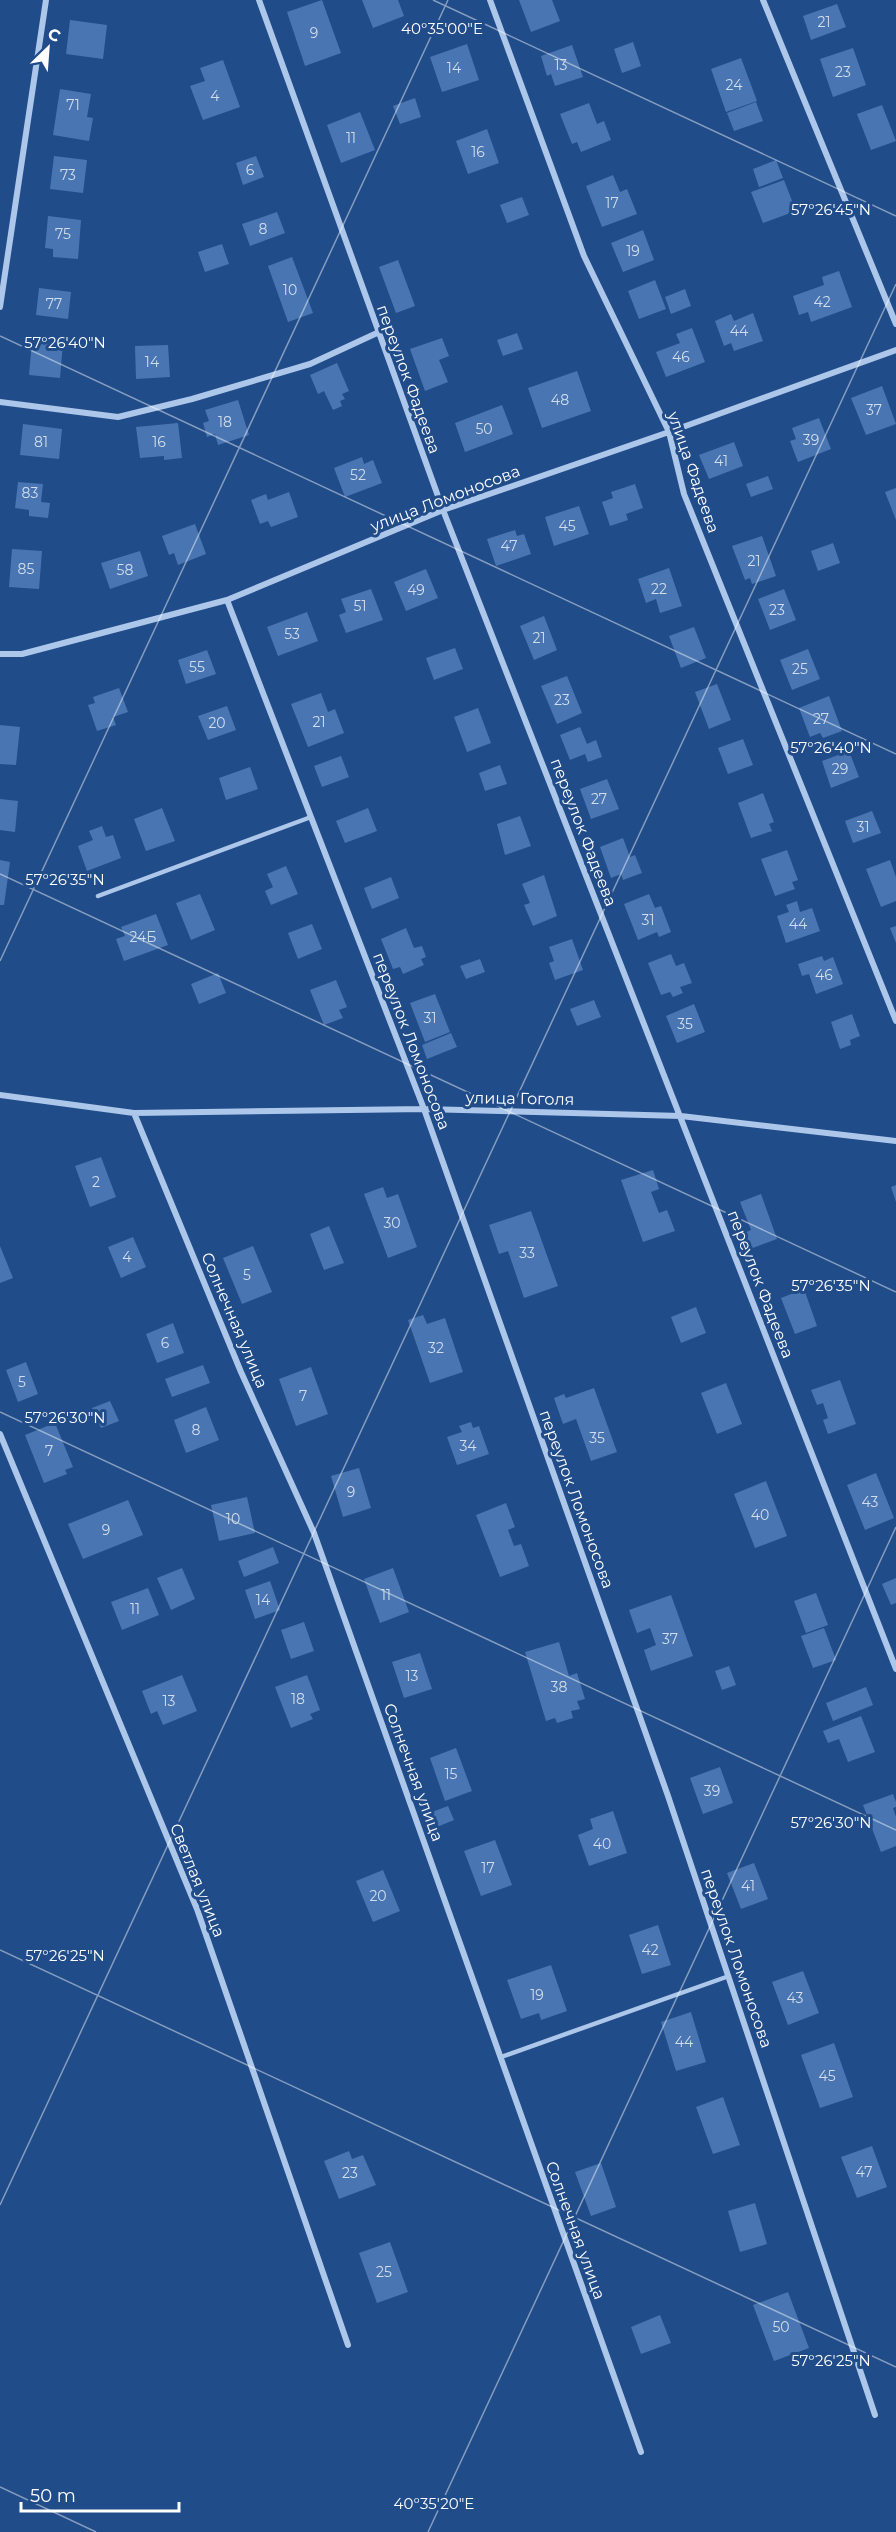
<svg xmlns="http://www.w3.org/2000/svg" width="896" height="2532" font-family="Montserrat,sans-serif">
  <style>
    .building { fill: #4976b2 }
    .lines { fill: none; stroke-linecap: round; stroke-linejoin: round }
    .lane { stroke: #adc7eb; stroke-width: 4.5 }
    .street { stroke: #adc7eb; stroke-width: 6 }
    .ticks { fill: none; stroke: #fff; stroke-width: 1.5; stroke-opacity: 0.45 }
    .labels { text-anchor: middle; stroke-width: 6; stroke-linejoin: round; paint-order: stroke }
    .number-label { font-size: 14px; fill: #d2ddec }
    .street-label { font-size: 16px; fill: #fff; stroke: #214c8a }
    .ticks-label { font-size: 15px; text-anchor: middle; fill: #fff; stroke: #214c8a; stroke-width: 6; stroke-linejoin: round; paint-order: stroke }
  </style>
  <rect width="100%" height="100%" fill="#214c8a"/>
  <path class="building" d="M322 0 341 53 305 66 287 12Z
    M362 0H398L404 16 373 28Z
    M519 0H552L560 21 531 32Z
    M837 4 846 27 811 40 803 16Z
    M70 20 107 25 103 59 66 54Z
    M633 42 641 66 622 73 614 49Z
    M467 44 479 80 442 92 430 57Z
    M572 45 583 77 555 86 551 74 547 76 541 56Z
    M853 48 866 85 833 97 820 59Z
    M741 58 757 101 726 112 711 69Z
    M223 60 240 107 203 120 190 86 205 81 200 68Z
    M60 89 91 94 87 117 93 118 89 141 53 135Z
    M415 98 421 117 400 124 393 106Z
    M756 102 763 121 734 131 727 113Z
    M589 103 597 124 604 121 611 140 581 152 577 142 572 144 560 114Z
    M882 105 896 141 871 150 857 114Z
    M360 112 375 150 341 163 327 125Z
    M487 129 499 163 468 174 456 141Z
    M54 156 87 160 83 193 50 189Z
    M256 156 264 177 243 185 236 163Z
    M776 160 783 178 759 187 753 169Z
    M613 175 620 192 627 189 637 214 602 227 586 186Z
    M784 180 796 211 763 223 751 192Z
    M522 197 529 215 507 223 500 205Z
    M277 212 285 233 250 246 242 224Z
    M48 216 81 220 78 259 53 257V249L45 248Z
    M643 230 654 260 623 272 611 243Z
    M222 244 229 264 205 272 198 252Z
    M292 257 313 313 288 322 268 266Z
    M398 260 415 306 396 313 379 267Z
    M839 271 852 307 811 322 808 312 799 315 793 296 824 285 822 277Z
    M655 280 666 309 639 319 628 291Z
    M39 288 71 292 68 319 36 315Z
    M685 289 691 306 671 314 665 297Z
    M753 313 763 341 734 351 731 343 724 346 715 321 731 314 734 321Z
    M692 328 705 362 666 377 656 352 680 343 676 334Z
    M517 333 523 349 503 356 497 340Z
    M442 338 449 356 439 360 448 382 425 391 410 349Z
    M32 341 63 343 60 378 29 375Z
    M168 345 170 377 136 379 135 346Z
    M337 363 349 391 342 394 345 399 340 401 342 406 333 410 324 391 318 394 310 375Z
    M577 371 591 411 542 428 528 388Z
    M882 386 896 424 866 435 851 398Z
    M238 400 249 435 218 445 215 434 207 437 203 423 209 421 205 410Z
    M502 405 513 434 465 452 455 423Z
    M819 418 831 449 798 462 790 441 796 439 792 428Z
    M178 423 182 458 164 460V456L140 458 136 427Z
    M23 424 62 429 59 459 20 455Z
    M734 442 743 466 709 479 699 455Z
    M362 457 364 464 373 460 382 483 345 497 334 468Z
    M768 476 773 489 751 497 746 484Z
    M18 482 43 484 41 502 50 503 48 518 29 516V510L15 508Z
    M635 484 643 508 626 514 628 520 610 526 602 502 613 498 611 492Z
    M896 488V520L885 492Z
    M289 492 298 517 271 527 268 521 260 524 251 500 266 494 268 500Z
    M579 506 589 534 554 546 545 517Z
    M195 524 206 554 178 565 174 553 169 555 162 536Z
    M515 530 517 536 524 534 531 554 496 566 487 539Z
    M762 536 776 576 752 584 750 578 745 580 732 546Z
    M833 543 840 563 818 571 811 551Z
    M12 549 42 551 39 589 9 587Z
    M140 551 148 576 110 589 101 563Z
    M669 568 682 606 660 613 656 599 646 603 638 579Z
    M426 569 438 598 406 611 394 582Z
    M371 589 383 620 346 633 339 615 346 612 341 599Z
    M784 589 796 620 770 630 758 599Z
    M307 612 318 641 278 656 267 627Z
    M544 616 557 650 534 660 520 626Z
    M694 627 706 658 681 668 669 636Z
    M455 648 463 669 434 680 426 658Z
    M808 649 820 679 792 690 780 660Z
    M207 650 216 674 186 684 178 660Z
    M567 676 582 713 557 724 541 686Z
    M717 684 731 720 709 729 695 692Z
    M119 688 128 712 113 717 116 725 97 731 88 705 95 703 93 697Z
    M321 693 328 712 335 709 344 733 308 747 291 704Z
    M829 696 842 731 823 738 820 733 810 737 799 708Z
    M227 706 236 730 208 740 198 716Z
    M478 708 491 743 467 752 454 717Z
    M0 725 20 727 16 765 0 764Z
    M580 727 587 744 596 740 602 757 588 762 585 754 570 760 560 735Z
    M743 739 753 765 728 774 718 748Z
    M849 751 859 777 831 788 822 761Z
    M341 756 349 777 322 787 314 766Z
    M500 765 507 784 485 791 479 773Z
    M250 767 258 789 226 800 219 778Z
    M607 779 619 809 591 819 580 789Z
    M763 793 774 822 769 824 772 831 751 838 738 803Z
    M0 799 18 801 15 832 0 830Z
    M162 808 175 841 146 851 134 819Z
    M368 808 377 831 345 843 336 821Z
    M872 811 881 833 853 843 845 821Z
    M520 816 531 846 505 855 497 824Z
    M102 826 106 837 113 835 121 858 87 871 78 846 93 840 89 831Z
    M623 838 630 857 635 855 642 873 623 880 621 874 611 878 600 847Z
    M787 850 798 880 792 882 795 889 775 896 761 859Z
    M0 860 10 862 4 905H0Z
    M890 860 896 877V901L881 907 866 869Z
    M286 866 298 894 271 905 265 891 273 887 267 874Z
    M544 875 557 916 533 926 524 905 530 903 522 884Z
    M391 877 399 898 372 909 364 888Z
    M200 894 215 930 191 940 176 903Z
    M649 894 655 908 661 906 671 932 659 937 657 932 638 940 624 904Z
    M797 901 800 912 812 908 820 931 786 943 777 916 789 912 786 905Z
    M156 914 168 945 124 961 116 939 125 936 121 927Z
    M312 924 322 949 298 959 288 933Z
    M896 926V943L890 928Z
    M406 928 414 948 422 946 426 957 421 959 424 965 403 974 400 967 393 969 381 939Z
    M572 939 583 970 555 980 549 963 554 961 549 947Z
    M671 954 676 966 684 963 692 983 680 987 683 993 673 997 670 992 661 995 648 963Z
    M822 956 824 961 833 957 843 984 816 994 809 974 802 976 798 964Z
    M480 959 485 972 466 979 460 966Z
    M218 973 226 993 199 1004 191 984Z
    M336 980 347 1007 339 1010 343 1018 324 1025 310 990Z
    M435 994 450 1032 425 1042 410 1003Z
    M594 1000 601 1017 577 1026 570 1009Z
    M694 1004 705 1032 677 1043 666 1016Z
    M852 1014 860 1036 850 1040 851 1045 840 1049 831 1022Z
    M451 1033 457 1047 427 1059 422 1045Z
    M101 1157 116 1197 90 1207 75 1166Z
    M653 1170 659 1189 651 1192 659 1213 667 1210 675 1231 643 1242 621 1180Z
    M896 1185V1202L891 1187Z
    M383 1187 387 1198 398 1194 417 1247 388 1258 364 1194Z
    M761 1194 777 1239 750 1249 744 1233 751 1230 740 1202Z
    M531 1211 558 1286 524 1298 508 1251 499 1254 489 1225Z
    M329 1226 344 1263 324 1270 310 1234Z
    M133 1237 146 1267 121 1278 108 1247Z
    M0 1246 13 1278 0 1283Z
    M253 1246 272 1292 242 1304 223 1258Z
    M804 1289 817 1326 795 1334 781 1298Z
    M696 1307 706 1333 681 1343 671 1317Z
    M423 1315 427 1324 445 1318 463 1372 430 1383 408 1320Z
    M173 1323 184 1353 157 1363 146 1334Z
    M26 1362 38 1394 18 1402 6 1370Z
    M203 1365 210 1383 172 1397 165 1379Z
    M311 1367 328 1414 296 1426 279 1379Z
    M840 1380 856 1424 828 1434 823 1420 828 1418 823 1403 817 1405 811 1390Z
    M726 1383 742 1424 717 1434 701 1393Z
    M594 1388 617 1452 591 1461 576 1419 563 1424 554 1398 564 1394 566 1398Z
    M110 1401 119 1421 101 1428 92 1408Z
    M206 1407 219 1440 186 1453 174 1420Z
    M471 1422 473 1428 479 1426 489 1454 457 1465 447 1437 462 1432 459 1426Z
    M55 1423 73 1467 65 1470 67 1474 44 1483 25 1435Z
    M359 1468 371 1508 343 1517 331 1476Z
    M876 1473 894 1518 865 1530 847 1485Z
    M766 1481 787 1536 755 1548 734 1494Z
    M247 1497 255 1533 219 1541 211 1505Z
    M128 1500 143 1535 83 1559 68 1524Z
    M506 1503 515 1527 508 1530 514 1546 521 1544 529 1566 500 1577 476 1515Z
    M273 1547 279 1563 244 1577 238 1561Z
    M182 1568 195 1599 171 1610 157 1578Z
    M393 1568 409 1612 380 1623 364 1579Z
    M896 1578V1603L891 1605 882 1584Z
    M270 1581 280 1610 255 1619 245 1590Z
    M148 1588 159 1615 122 1630 111 1602Z
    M816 1593 828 1625 806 1633 794 1601Z
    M671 1595 693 1656 651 1671 644 1650 656 1645 650 1628 637 1633 629 1610Z
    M304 1622 314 1651 291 1659 281 1630Z
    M824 1628 836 1660 813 1668 801 1636Z
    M559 1642 569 1676 577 1673 585 1699 577 1701 580 1709 571 1711 573 1718 557 1723 555 1718 546 1721 525 1652Z
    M420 1653 432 1689 404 1698 392 1662Z
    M729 1666 736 1685 722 1690 715 1671Z
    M182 1675 197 1711 163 1725 157 1711 151 1714 142 1691Z
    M307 1675 320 1710 310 1714 313 1719 291 1728 275 1687Z
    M866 1687 873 1705 833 1721 826 1703Z
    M861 1716 875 1752 848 1762 839 1739 828 1743 823 1731Z
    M456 1748 472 1791 445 1801 430 1758Z
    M720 1767 733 1803 703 1814 690 1778Z
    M893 1794 896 1802V1807L893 1808 896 1817V1846L881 1852 863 1805Z
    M448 1806 454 1820 437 1827 432 1812Z
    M613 1811 627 1853 589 1866 578 1835 593 1829 590 1819Z
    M495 1840 512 1885 481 1896 464 1851Z
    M754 1863 768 1899 741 1909 727 1873Z
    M383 1870 400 1911 373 1922 356 1881Z
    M658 1925 671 1965 642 1974 629 1935Z
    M551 1965 567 2011 541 2020 539 2013 521 2019 507 1980Z
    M803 1971 819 2013 788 2025 772 1982Z
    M691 2012 706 2062 676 2071 661 2022Z
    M834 2043 853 2097 820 2108 801 2055Z
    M723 2097 740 2145 713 2154 696 2107Z
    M872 2146 887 2187 857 2198 841 2157Z
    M349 2151 352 2159 363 2155 376 2185 339 2199 324 2161Z
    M601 2163 616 2207 591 2216 575 2172Z
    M755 2203 767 2244 740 2252 728 2211Z
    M390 2242 408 2292 377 2303 359 2253Z
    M788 2292 809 2348 774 2361 753 2305Z
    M660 2315 671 2343 641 2354 631 2327Z"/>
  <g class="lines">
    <path class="lane" d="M98 896 311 817
      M501 2057 729 1976"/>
    <path class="street" d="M259 0 443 510 896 1669
      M490 0 584 256 669 432 684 494 896 1021
      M763 0 896 324
      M0 307 46 0
      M0 402 118 417 192 399 310 364 377 333
      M227 600 424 1109 668 1796 875 2415
      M0 654H22L227 600 443 510 669 432 896 350
      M0 1095 134 1113 424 1109 681 1116 896 1141
      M134 1113 241 1372 314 1533 641 2452
      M0 1434 197 1909 348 2345"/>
  </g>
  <path class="ticks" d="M433 0 896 216M0 336 896 754M0 874 896 1292M0 961 448 0M0 1412 896 1830M0 1950 896 2367M0 2205 896 284M0 2487 96 2532M428 2532 896 1527"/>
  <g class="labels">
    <g class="number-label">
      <text x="824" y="27">21</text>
      <text x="314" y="38">9</text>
      <text x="561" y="70">13</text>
      <text x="454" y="73">14</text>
      <text x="843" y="77">23</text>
      <text x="734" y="90">24</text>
      <text x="215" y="101">4</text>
      <text x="73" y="110">71</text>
      <text x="351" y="143">11</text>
      <text x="478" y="157">16</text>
      <text x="250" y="175">6</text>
      <text x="68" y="180">73</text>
      <text x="612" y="208">17</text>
      <text x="263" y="234">8</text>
      <text x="63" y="239">75</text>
      <text x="633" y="256">19</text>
      <text x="290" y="295">10</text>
      <text x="822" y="307">42</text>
      <text x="54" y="309">77</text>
      <text x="739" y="336">44</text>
      <text x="681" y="362">46</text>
      <text x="152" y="367">14</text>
      <text x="560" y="405">48</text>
      <text x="874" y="415">37</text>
      <text x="225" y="427">18</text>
      <text x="484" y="434">50</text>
      <text x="811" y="445">39</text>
      <text x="41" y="447">81</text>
      <text x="159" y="447">16</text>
      <text x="721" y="466">41</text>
      <text x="358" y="480">52</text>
      <text x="30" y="498">83</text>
      <text x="567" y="531">45</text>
      <text x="509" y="551">47</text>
      <text x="754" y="566">21</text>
      <text x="26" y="574">85</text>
      <text x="125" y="575">58</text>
      <text x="659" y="594">22</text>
      <text x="416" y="595">49</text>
      <text x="360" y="611">51</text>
      <text x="777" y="615">23</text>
      <text x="292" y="639">53</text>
      <text x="539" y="643">21</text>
      <text x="197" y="672">55</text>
      <text x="800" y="674">25</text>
      <text x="562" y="705">23</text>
      <text x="821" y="724">27</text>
      <text x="319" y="727">21</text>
      <text x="217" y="728">20</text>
      <text x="840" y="774">29</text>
      <text x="599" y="804">27</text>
      <text x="863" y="832">31</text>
      <text x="648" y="925">31</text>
      <text x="798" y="929">44</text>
      <text x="143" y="942">24Б</text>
      <text x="824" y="980">46</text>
      <text x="430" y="1023">31</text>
      <text x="685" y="1029">35</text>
      <text x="96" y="1187">2</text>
      <text x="392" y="1228">30</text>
      <text x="527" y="1258">33</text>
      <text x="127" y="1262">4</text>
      <text x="247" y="1280">5</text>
      <text x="165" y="1348">6</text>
      <text x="436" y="1353">32</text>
      <text x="22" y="1387">5</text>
      <text x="303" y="1401">7</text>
      <text x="196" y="1435">8</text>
      <text x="597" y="1443">35</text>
      <text x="468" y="1451">34</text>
      <text x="49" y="1456">7</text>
      <text x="351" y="1497">9</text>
      <text x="870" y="1507">43</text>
      <text x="760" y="1520">40</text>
      <text x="233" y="1524">10</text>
      <text x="106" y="1535">9</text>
      <text x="386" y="1600">11</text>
      <text x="263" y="1605">14</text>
      <text x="135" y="1614">11</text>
      <text x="670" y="1644">37</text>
      <text x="412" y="1681">13</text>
      <text x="559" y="1692">38</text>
      <text x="298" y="1704">18</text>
      <text x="169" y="1706">13</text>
      <text x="451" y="1779">15</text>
      <text x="712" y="1796">39</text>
      <text x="602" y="1849">40</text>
      <text x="488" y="1873">17</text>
      <text x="748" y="1891">41</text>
      <text x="378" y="1901">20</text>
      <text x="650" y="1955">42</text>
      <text x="537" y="2000">19</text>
      <text x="795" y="2003">43</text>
      <text x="684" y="2047">44</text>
      <text x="827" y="2081">45</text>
      <text x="864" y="2177">47</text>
      <text x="350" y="2178">23</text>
      <text x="384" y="2277">25</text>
      <text x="781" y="2332">50</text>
    </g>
    <g class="street-label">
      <text transform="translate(409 379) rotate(70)" y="6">переулок Фадеева</text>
      <text transform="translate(694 472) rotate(71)" y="6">улица Фадеева</text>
      <text transform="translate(445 498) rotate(-21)" y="6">улица Ломоносова</text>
      <text transform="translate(584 832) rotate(69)" y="6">переулок Фадеева</text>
      <text transform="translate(412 1041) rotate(69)" y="6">переулок Ломоносова</text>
      <text transform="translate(520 1098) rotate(1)" y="6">улица Гоголя</text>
      <text transform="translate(761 1284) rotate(69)" y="6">переулок Фадеева</text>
      <text transform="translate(235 1320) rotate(67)" y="6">Солнечная улица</text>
      <text transform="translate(577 1499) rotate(70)" y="6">переулок Ломоносова</text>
      <text transform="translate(414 1772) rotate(70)" y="6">Солнечная улица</text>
      <text transform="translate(198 1880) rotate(68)" y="6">Светлая улица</text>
      <text transform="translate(737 1958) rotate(71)" y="6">переулок Ломоносова</text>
      <text transform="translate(576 2230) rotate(70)" y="6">Солнечная улица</text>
    </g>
  </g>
  <g class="ticks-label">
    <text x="442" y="34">40°35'00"E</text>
    <text x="831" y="215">57°26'45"N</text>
    <text x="65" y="348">57°26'40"N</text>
    <text x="831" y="753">57°26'40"N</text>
    <text x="65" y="885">57°26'35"N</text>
    <text x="831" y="1291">57°26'35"N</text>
    <text x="65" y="1423">57°26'30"N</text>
    <text x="831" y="1828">57°26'30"N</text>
    <text x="65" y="1961">57°26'25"N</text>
    <text x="831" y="2366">57°26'25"N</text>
    <text x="434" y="2509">40°35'20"E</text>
  </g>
  <g transform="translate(48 48) rotate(25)" stroke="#214c8a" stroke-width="4.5" paint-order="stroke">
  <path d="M0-4.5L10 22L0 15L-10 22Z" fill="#ffffff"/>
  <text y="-9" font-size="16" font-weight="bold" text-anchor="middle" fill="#ffffff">С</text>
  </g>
  <path d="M21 2502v9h158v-9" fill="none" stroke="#ffffff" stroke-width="3"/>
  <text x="30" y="2502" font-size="18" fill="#ffffff" stroke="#214c8a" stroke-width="4.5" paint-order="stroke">50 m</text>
</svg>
